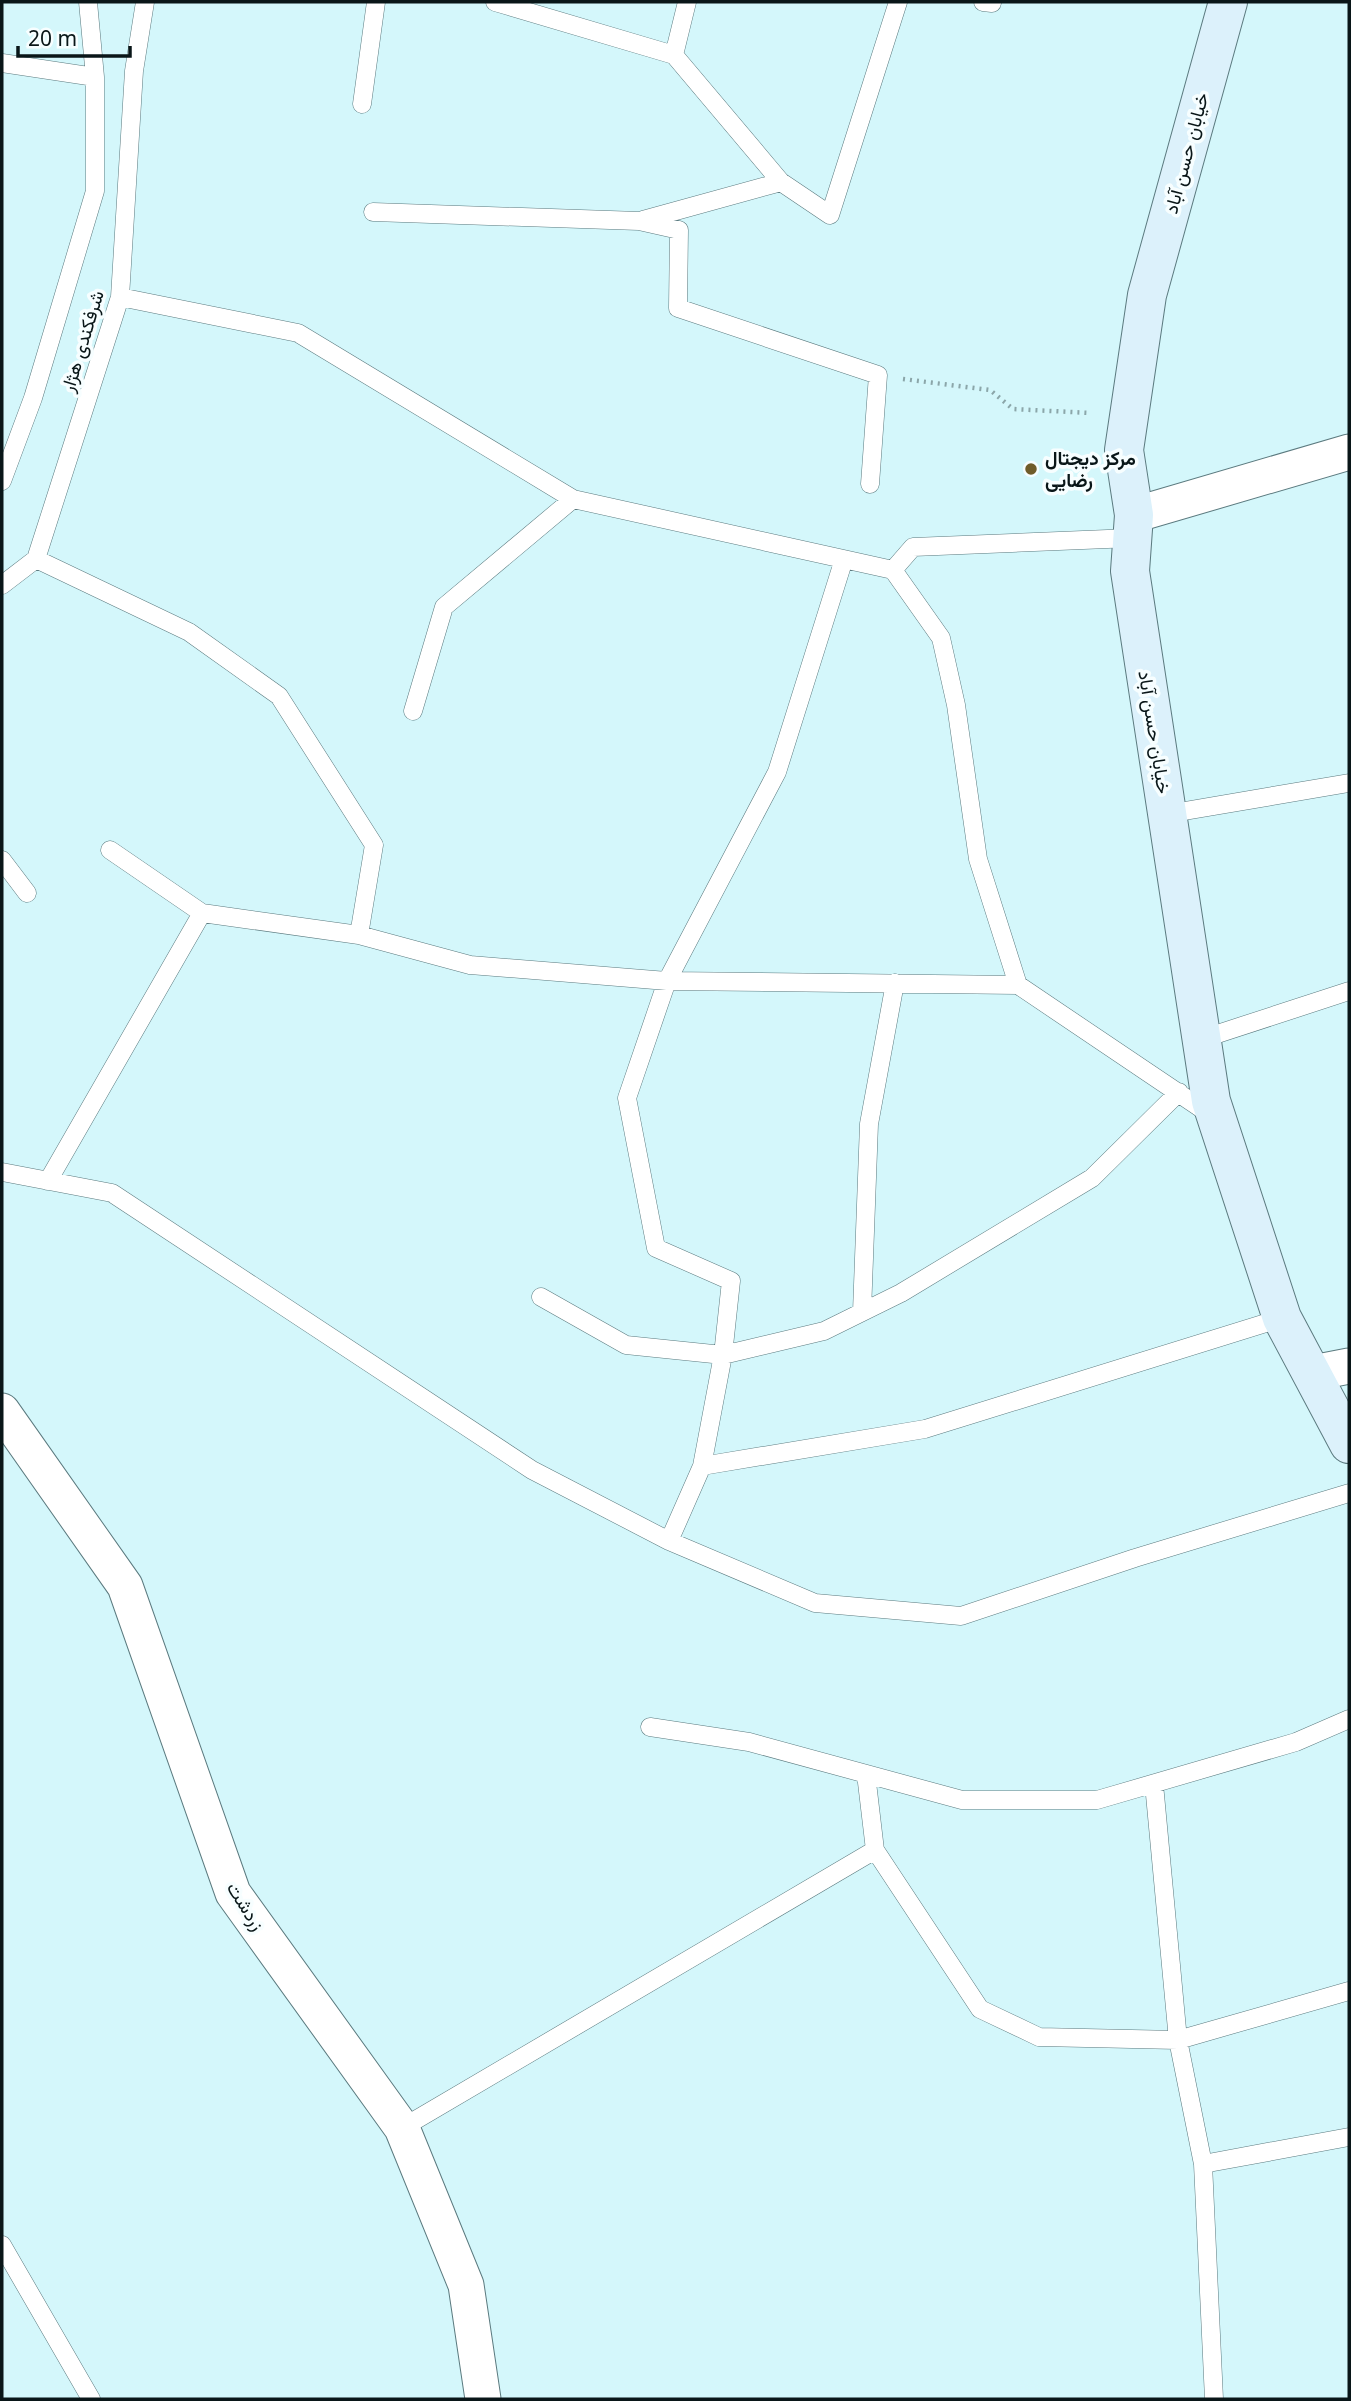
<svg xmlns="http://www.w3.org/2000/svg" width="1351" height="2401" font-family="'Noto Sans',Vazirmatn,sans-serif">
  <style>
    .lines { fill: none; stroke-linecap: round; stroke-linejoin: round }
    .lane-casing { stroke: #5b7a7f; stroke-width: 19 }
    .street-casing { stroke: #5b7a7f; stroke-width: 37 }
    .secondary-casing { stroke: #5b7a7f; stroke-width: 40 }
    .path { stroke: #8ba6a9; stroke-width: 4.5; stroke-dasharray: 2 5; stroke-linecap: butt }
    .lane { stroke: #fff; stroke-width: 18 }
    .street { stroke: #fff; stroke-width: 35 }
    .secondary { stroke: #dcf1fb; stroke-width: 38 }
    .poi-dot { fill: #6f5c2a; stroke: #f7feff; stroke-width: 2.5 }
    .labels { text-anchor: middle; stroke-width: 7; stroke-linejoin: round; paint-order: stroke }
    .street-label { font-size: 19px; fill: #091618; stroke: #f7feff }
    .poi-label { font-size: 19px; font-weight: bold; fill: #091618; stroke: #f7feff; text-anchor: start }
  </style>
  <rect width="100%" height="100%" fill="#d4f7fb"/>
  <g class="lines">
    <defs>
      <path id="lane" d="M495 2 674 55
        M983 2 992 3
        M2 63 95 77
        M362 104 376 2
        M781 182 830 215 898 2
        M373 212 639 221 679 230 678 308 878 375 870 484
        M643 220 781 182 674 55 687 2
        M120 297 298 333 573 499 893 570
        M2 481 33 398 95 191V77L88 2
        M36 559 189 632 279 696 374 845 359 935
        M2 585 36 559 120 297 134 71 145 2
        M413 711 444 607 573 499
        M1167 814 1349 783
        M110 850 202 913
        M2 860 27 893
        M1018 985 978 859 956 705 941 638 893 570 913 547 1132 538
        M1202 1039 1349 991
        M2 1172 112 1193 532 1470 669 1541 815 1603 961 1616 1135 1558 1349 1493
        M48 1181 202 913 359 935 470 965 667 981 1018 985 1211 1115
        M541 1297 626 1345 723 1355 824 1331 901 1293 1092 1178 1179 1092
        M862 1312 869 1124 895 983
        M702 1466 925 1429 1282 1318
        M669 1541 702 1466 723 1355 731 1281 656 1248 627 1098 667 981 777 772 844 559
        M650 1727 749 1742 962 1800H1097L1296 1742 1349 1719
        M866 1774 875 1850 980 2009 1039 2037 1178 2040 1349 1991
        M1154 1784 1178 2040 1203 2164 1214 2399
        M402 2128 875 1850
        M1203 2164 1349 2137
        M2 2245 91 2399"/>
      <path id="street" d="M1134 515 1349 452
        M1313 1373 1349 1366
        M2 1411 125 1586 233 1893 402 2128 466 2285 483 2399"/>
      <path id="secondary" d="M1228 2 1147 295 1124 450 1134 515 1130 571 1211 1101 1282 1318 1349 1444"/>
    </defs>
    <use href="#lane" class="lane-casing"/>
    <use href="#street" class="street-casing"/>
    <use href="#secondary" class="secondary-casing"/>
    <path class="path" d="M903 379 990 390 1013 409 1090 413"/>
    <use href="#lane" class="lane"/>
    <use href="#street" class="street"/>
    <use href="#secondary" class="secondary"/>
  </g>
  <circle class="poi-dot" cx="1031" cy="469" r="7"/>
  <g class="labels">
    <g class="street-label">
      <text transform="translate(1186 153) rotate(-75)" y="7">خیابان حسن آباد</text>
      <text transform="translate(82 341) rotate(-73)" y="7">شرفکندی هژار</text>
      <text transform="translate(1155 732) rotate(81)" y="7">خیابان حسن آباد</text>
      <text transform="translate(246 1906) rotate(58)" y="7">زردشت</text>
    </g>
    <g class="poi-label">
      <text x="1045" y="465">مرکز دیجتال<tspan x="1045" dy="22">رضایی</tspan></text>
    </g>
  </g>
  <rect width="1351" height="2401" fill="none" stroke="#091618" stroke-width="7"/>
  <path d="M18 46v10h112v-10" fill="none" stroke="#091618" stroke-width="3.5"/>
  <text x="28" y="46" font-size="21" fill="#091618" stroke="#f7feff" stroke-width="5" paint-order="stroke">20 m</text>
</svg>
